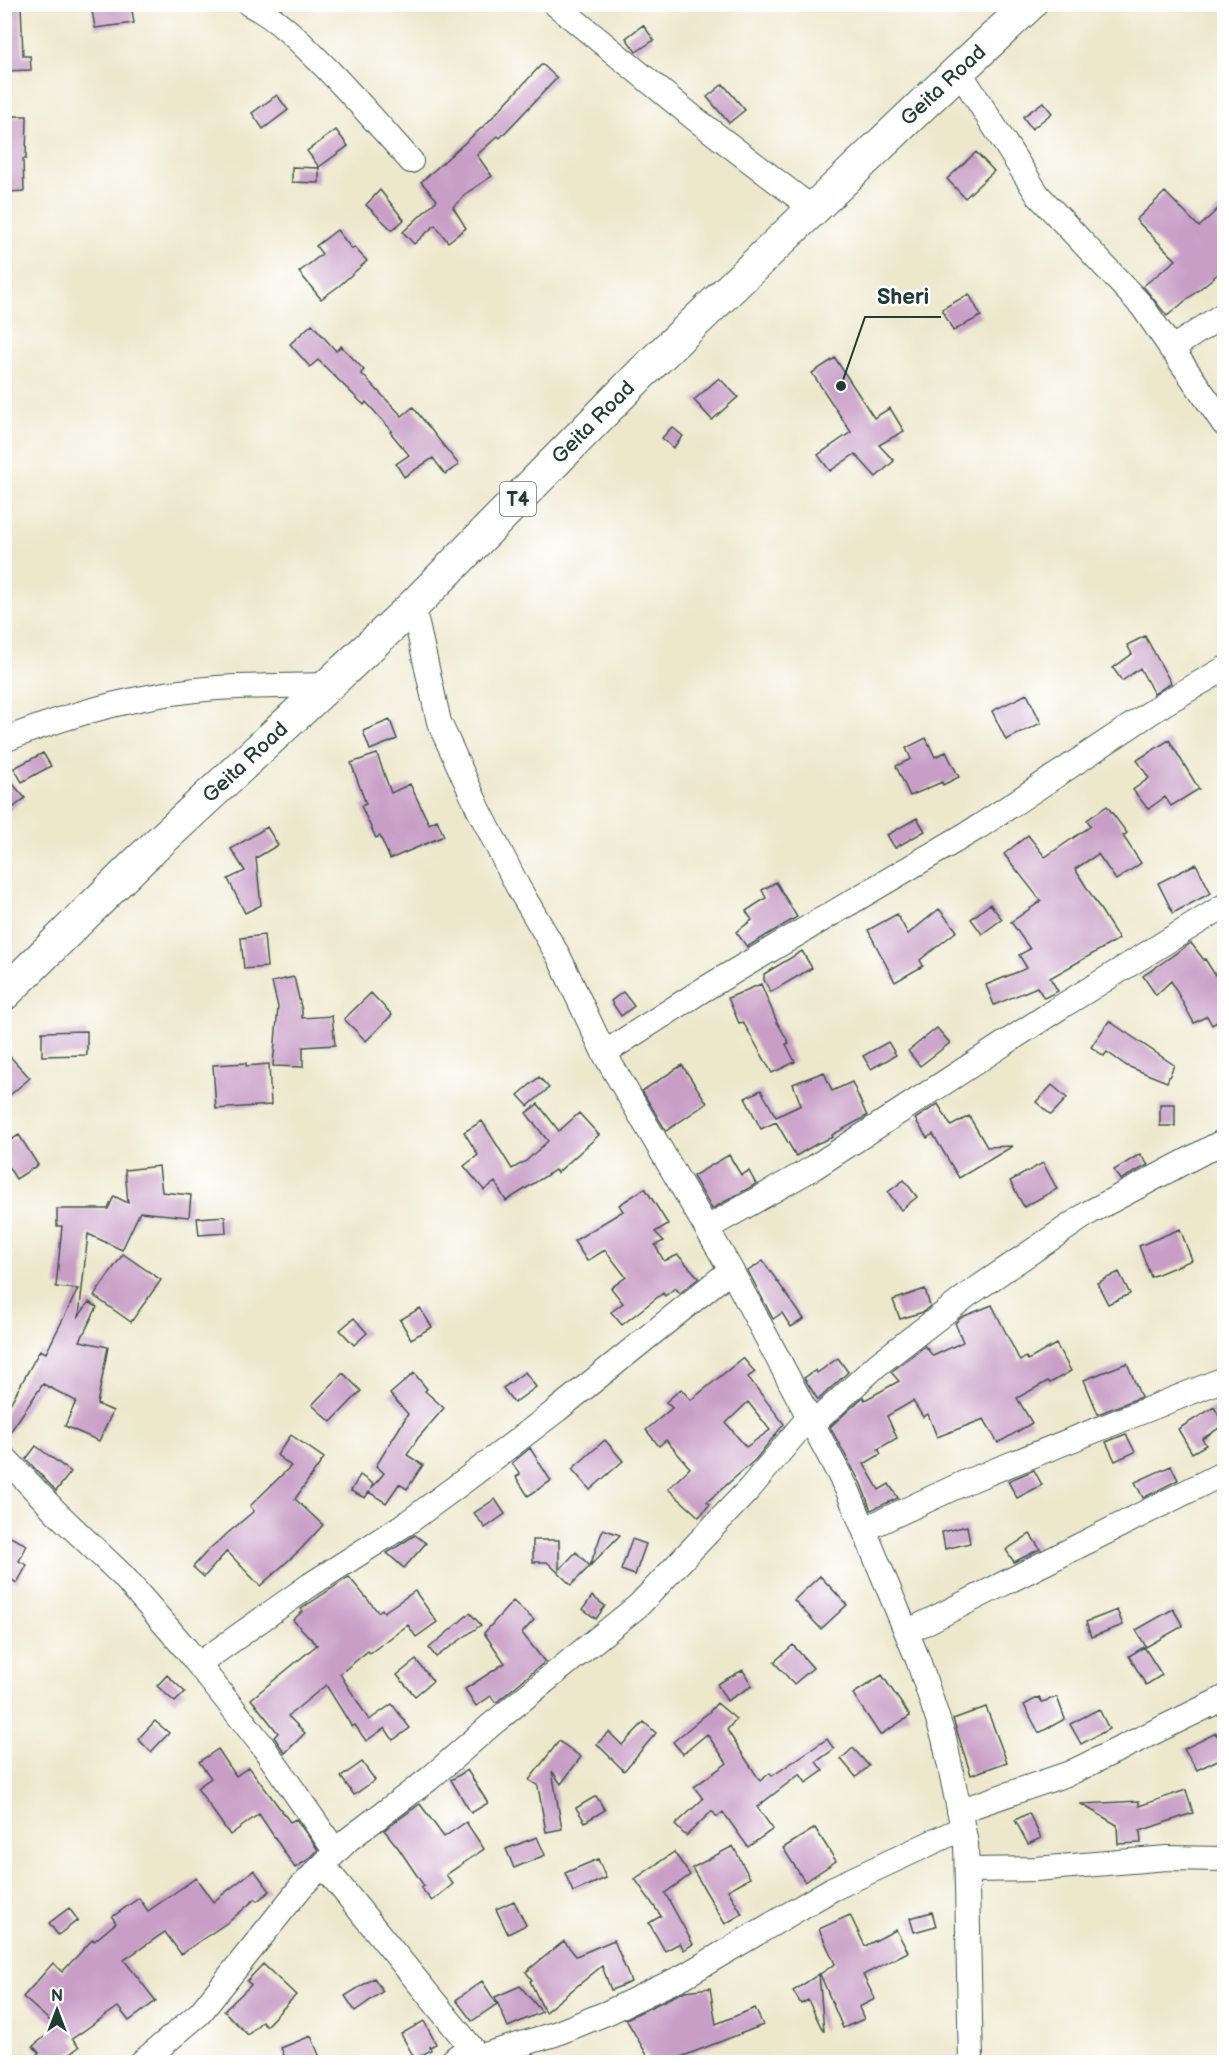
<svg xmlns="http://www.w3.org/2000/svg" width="1229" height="2067" font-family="'Balsamiq Sans',sans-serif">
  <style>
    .building { fill: #c89ec6; fill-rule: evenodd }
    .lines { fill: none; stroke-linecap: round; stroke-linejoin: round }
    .minor-casing { stroke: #3e574b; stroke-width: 26 }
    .highway-casing { stroke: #3e574b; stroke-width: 35 }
    .minor { stroke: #fff; stroke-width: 24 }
    .highway { stroke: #fff; stroke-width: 33 }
    .labels { text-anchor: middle; stroke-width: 5; stroke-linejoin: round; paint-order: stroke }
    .shield { fill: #fff; stroke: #627771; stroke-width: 1.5 }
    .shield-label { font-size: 20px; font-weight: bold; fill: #1f3d34 }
    .street-label { font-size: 21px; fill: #1f3d34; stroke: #fff }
    .leader { fill: none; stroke: #1f3d34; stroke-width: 2 }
    .callout-dot { fill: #1f3d34; stroke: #fff; stroke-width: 2 }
    .callout-label { font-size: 22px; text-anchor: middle; font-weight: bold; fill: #1f3d34; stroke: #fff; stroke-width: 5; stroke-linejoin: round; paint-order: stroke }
  </style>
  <rect width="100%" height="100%" fill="#fff"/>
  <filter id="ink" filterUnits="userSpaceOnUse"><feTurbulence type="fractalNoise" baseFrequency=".0167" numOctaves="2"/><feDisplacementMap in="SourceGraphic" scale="12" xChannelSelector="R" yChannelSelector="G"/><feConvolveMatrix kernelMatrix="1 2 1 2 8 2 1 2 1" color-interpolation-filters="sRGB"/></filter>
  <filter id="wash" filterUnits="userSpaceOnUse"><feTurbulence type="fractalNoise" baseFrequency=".008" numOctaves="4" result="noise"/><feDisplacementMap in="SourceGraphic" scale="24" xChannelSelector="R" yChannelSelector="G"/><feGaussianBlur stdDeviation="1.35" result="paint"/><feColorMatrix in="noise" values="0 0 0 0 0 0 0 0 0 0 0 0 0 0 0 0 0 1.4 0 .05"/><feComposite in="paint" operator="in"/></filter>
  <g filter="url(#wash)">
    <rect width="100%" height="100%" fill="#ede8cc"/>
    <g id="blocks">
      <path class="building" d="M4 4H21L23 56H30L31 70 4 71Z
        M91 4H131L134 23 95 28Z
        M643 25 654 40 636 52 626 38Z
        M542 64 557 78 500 138 498 136 477 155 492 176 468 192 453 207 466 228 448 242 435 225 414 244 403 232 437 200 421 182 487 123Z
        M723 84 745 110 729 123 707 97Z
        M277 95 288 110 263 129 252 113Z
        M1043 102 1052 113 1032 129 1023 117Z
        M4 116H27L26 159H23L24 191 8 192 7 159H4Z
        M336 130 348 146 319 167 307 151Z
        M976 152 994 171 965 198 947 179Z
        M292 167 319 168V183L292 182Z
        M380 190 404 220 392 230 366 205Z
        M1165 192 1199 227 1224 203V269L1167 316 1143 286 1176 260 1136 220Z
        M337 230 352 249 354 247 367 261 339 286 321 299 299 272 322 254 316 246Z
        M969 294 981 316 953 331 942 309Z
        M312 324 336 351 341 346 364 370 361 373 402 416 413 407 459 465 445 474 433 458 404 477 396 464 409 455 390 432 392 431 366 402 364 405 318 360 310 367 290 344Z
        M835 358 874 418 890 408 904 431 879 445 894 461 876 477 855 454 830 471 818 455 851 432 812 373Z
        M719 378 738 397 712 420 694 400Z
        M672 427 683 436 673 448 662 438Z
        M1145 636 1171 683 1154 694 1140 668 1122 681 1113 668 1132 654 1127 645Z
        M1027 694 1041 723 1006 740 992 711Z
        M390 720 397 739 370 750 363 731Z
        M926 738 935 757 946 752 959 777 943 785 942 782 910 796 896 766 911 759 906 748Z
        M1169 740 1199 789 1171 806 1165 797 1148 809 1133 790 1149 778 1137 760Z
        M43 753 51 766 22 782 14 768Z
        M377 754 391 793 410 784 429 824 437 820 444 836 390 859 380 836 376 838 361 806 366 804 351 763Z
        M4 774 25 798 4 815Z
        M1107 806 1127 833 1123 836 1141 863 1116 880 1098 854 1075 869 1119 939 1050 978 1058 991 1044 998 1037 987 994 1005 986 985 1027 968 1019 955 1030 949 1011 922 1041 901 1004 854 1028 835 1045 857 1091 826 1087 820Z
        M917 818 925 831 895 848 887 835Z
        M267 827 278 845 256 858 261 905 245 913 228 879 245 871 231 849Z
        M1196 864 1211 893 1173 913 1158 883Z
        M776 882 797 917 747 947 736 932 752 920 746 911 766 898 762 890Z
        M990 904 1002 919 982 934 971 919Z
        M939 909 957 931 920 960 923 966 895 982 868 930 897 914 908 934Z
        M264 935 267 967 244 969 241 938Z
        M1191 943 1204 960 1205 959 1215 975 1224 967V1018L1212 1025 1207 1016 1194 1023 1171 981 1156 995 1143 976Z
        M802 951 812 968 771 992 764 980V974Z
        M294 977 302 1011V1018L332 1016 335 1045 303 1047V1067L273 1066 278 1007 272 982Z
        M761 984 777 1022 789 1043 786 1044 795 1062 772 1073 743 1022 739 1023 728 998Z
        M623 992 634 1006 621 1016 611 1001Z
        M371 993 392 1015 366 1041 344 1019Z
        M1109 1021 1174 1065 1167 1082 1127 1066 1107 1052 1104 1056 1091 1047Z
        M937 1028 950 1043 920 1066 908 1051Z
        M87 1031V1055L42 1056V1032Z
        M888 1042 896 1055 871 1069 863 1056Z
        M4 1050 30 1078 4 1100Z
        M246 1063V1066L269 1064 271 1105 216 1109 213 1065Z
        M682 1065 707 1103 666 1131 642 1091Z
        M824 1072 832 1091 852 1082 867 1116 832 1135 833 1137 818 1143 796 1156 776 1122 761 1129 745 1098 761 1090 776 1117 801 1105 793 1084Z
        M539 1077 549 1088 528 1106 518 1095Z
        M1052 1085 1067 1098 1051 1115 1036 1102Z
        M538 1104 559 1131 579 1113 599 1135 557 1173 555 1170 506 1201 495 1182 484 1190 464 1166 478 1155 464 1132 482 1121 512 1169 526 1161 548 1141 526 1113Z
        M938 1104 951 1126 969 1116 987 1147 1013 1146 959 1178 933 1134 927 1138 915 1119Z
        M1160 1104H1175V1126H1160Z
        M19 1135 38 1165 16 1179 4 1160V1144Z
        M1140 1154 1148 1165 1120 1180 1114 1170Z
        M729 1155 741 1175 749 1171 756 1184 712 1209 693 1176Z
        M1043 1163 1057 1189 1024 1207 1010 1181Z
        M159 1166 162 1192 191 1195 189 1217 140 1212 122 1250 88 1234 79 1316 89 1302 97 1307 80 1341 108 1347 97 1404 113 1411 99 1441 65 1426 76 1401 43 1384 4 1441V1415L40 1350 46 1353 78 1289 56 1287 62 1226H57V1209H108L114 1196 128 1203 125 1170Z
        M904 1180 917 1197 901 1210 888 1192Z
        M645 1188 668 1224 655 1232 664 1241 655 1245 664 1261 678 1255 699 1278 680 1293 675 1288 665 1296 663 1293 622 1325 611 1312 623 1303 611 1288 626 1277 605 1250 587 1261 574 1241 623 1211 619 1205Z
        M225 1216 226 1233 199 1235 197 1218Z
        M1180 1229 1192 1260 1151 1277 1139 1246Z
        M123 1254 161 1280 131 1322 94 1296Z
        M763 1261 804 1319 791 1327 782 1313 773 1319 748 1271Z
        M1119 1272 1130 1294 1108 1304 1097 1283Z
        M925 1289 930 1306 923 1312 900 1319 893 1300Z
        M992 1305 1020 1361 1026 1357 1028 1360 1056 1344 1071 1371 1050 1383 1048 1381 1017 1398 1032 1423 998 1443 984 1419 937 1437 928 1414 923 1417 913 1401 887 1416 897 1438 878 1449 881 1454 864 1464 879 1490 889 1484 898 1498 871 1510 861 1484 830 1427 863 1397 865 1400 899 1381 891 1372 925 1346 933 1356 963 1342 955 1323 962 1317Z
        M420 1308 432 1327 411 1339 400 1320Z
        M354 1318 367 1333 354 1345 340 1330Z
        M743 1358 755 1372 748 1377 784 1424 755 1460 707 1502 710 1504 699 1517 668 1489 690 1468 666 1440 659 1446 646 1430 672 1408 666 1402 681 1389 691 1400ZM748 1402 770 1430 746 1447 726 1423Z
        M838 1358 848 1372 818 1400 804 1378 816 1370 817 1373Z
        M1127 1363 1141 1397 1098 1414 1084 1380Z
        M525 1372 536 1387 514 1403 503 1388Z
        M343 1373 361 1391 331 1422 312 1405Z
        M414 1373 427 1389 425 1391 444 1408 418 1438 407 1455 423 1465 407 1489 399 1484 386 1503 369 1492 365 1498 351 1491 360 1475 373 1484 370 1490 384 1473 376 1466 408 1414 390 1394Z
        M1214 1407 1224 1425 1202 1439 1206 1445 1192 1453 1178 1429Z
        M1126 1434 1135 1452 1115 1461 1106 1442Z
        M291 1435 324 1458 295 1499 323 1525 300 1550 260 1586 227 1551 204 1577 193 1567 209 1549 254 1511 250 1506 291 1466 277 1455Z
        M605 1440 623 1461 590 1490 572 1469Z
        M36 1446 71 1472 56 1491 26 1459Z
        M530 1448 551 1481 528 1496 516 1477 520 1474 512 1463Z
        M1171 1466 1178 1480 1143 1498 1135 1482Z
        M1034 1470 1042 1485 1017 1498 1008 1481Z
        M495 1499 505 1514 485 1528 474 1513Z
        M967 1526 970 1543 945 1549 942 1532Z
        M603 1529 620 1535 590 1566Z
        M4 1534 27 1545 19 1561 27 1565 17 1583 10 1579 4 1590Z
        M1030 1534 1040 1549 1014 1562 1006 1550Z
        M415 1535 426 1543 404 1568 387 1553Z
        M632 1539 646 1544 635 1575 621 1570Z
        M533 1540H559V1570L576 1552 590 1566 571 1585 547 1562H533Z
        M820 1576 847 1605 821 1629 794 1600Z
        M349 1577 378 1612 382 1609 384 1612 415 1591 437 1622 416 1637 408 1625 370 1653 368 1651 340 1674 369 1720 392 1704 410 1728 393 1740 385 1728 366 1741 355 1725 352 1727 326 1685 288 1716 305 1733 285 1753 274 1737 278 1733 251 1699 317 1645 293 1620 303 1611 301 1609Z
        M592 1596 605 1606 596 1619 583 1609Z
        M513 1601 534 1620 522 1633 545 1662 498 1701 495 1702 491 1696 476 1706 465 1689 505 1663 484 1633Z
        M1173 1609 1183 1626 1146 1647 1136 1630Z
        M1117 1610 1123 1625 1091 1637 1086 1622Z
        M470 1613 481 1625 436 1657 429 1648Z
        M793 1645 813 1668 794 1684 774 1662Z
        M1144 1647 1162 1675 1146 1685 1129 1656Z
        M416 1660 433 1681 415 1696 397 1675Z
        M743 1670 752 1686 727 1701 717 1684Z
        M167 1675 185 1692 175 1702 157 1686Z
        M882 1675 910 1716 880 1735 853 1694Z
        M1039 1697 1042 1702 1057 1697 1065 1719 1039 1733 1024 1705Z
        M717 1703 736 1719 727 1730 760 1781 770 1773 772 1776 827 1739 834 1749 816 1762 823 1771 806 1783 800 1774 757 1807 773 1829 748 1847 723 1812 717 1817 712 1811 686 1836 675 1825 703 1799 694 1787 727 1763 707 1734 683 1754 673 1742 709 1712Z
        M986 1707 1007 1762 971 1775 953 1719Z
        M1099 1709 1109 1729 1081 1744 1070 1724Z
        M155 1721 169 1733 151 1752 138 1739Z
        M644 1722 656 1733 624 1771 597 1744 609 1732 622 1745Z
        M1216 1733 1224 1749V1757L1197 1770 1184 1749Z
        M559 1741 581 1757 561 1784 552 1771 562 1829 546 1832 538 1786 529 1780Z
        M853 1748 869 1766 856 1777 841 1759Z
        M218 1749 236 1776 249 1767 290 1822 296 1819 318 1850 309 1859 295 1868 259 1814 230 1835 197 1788 211 1778 199 1762Z
        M362 1762 375 1780 354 1795 341 1777Z
        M467 1770 488 1803 471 1813 451 1780Z
        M1186 1790 1193 1813 1140 1831 1141 1843 1118 1844 1117 1825 1081 1804 1139 1801V1806Z
        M596 1796 605 1810 585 1822 576 1808Z
        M420 1804 444 1837 466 1822 484 1849 446 1875 453 1884 432 1901 421 1888 424 1886 399 1849 384 1830Z
        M1029 1813 1041 1838 1028 1844 1015 1820Z
        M815 1828 836 1861 805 1882 783 1848Z
        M537 1837 545 1855 514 1868 506 1849Z
        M733 1846 750 1878 728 1890 742 1914 725 1924 692 1868Z
        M674 1852 690 1875 665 1893 693 1944 684 1950 680 1943 665 1951 649 1923 661 1916 635 1879Z
        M598 1859 606 1878 573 1892 565 1873Z
        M254 1870 270 1891 257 1901 255 1899 231 1920 181 1954 165 1932 124 1960 156 2001 129 2021 118 2007 72 2039 79 2047 59 2062H27L39 2053 33 2046 57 2027 23 1997 53 1963 62 1972 93 1939 94 1941 116 1923 112 1917 139 1898 148 1911 196 1878 213 1902Z
        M514 1901 526 1925 508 1934 496 1909Z
        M69 1908 78 1920 58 1935 49 1923Z
        M932 1912 936 1926 914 1932 910 1918Z
        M850 1915 865 1946 896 1930 908 1952 863 1975 875 1999 859 2007 864 2019 843 2028 820 1974 835 1964 819 1929Z
        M614 1940 631 1982 611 1990 602 1966 545 2012 530 1981 532 1980 526 1972 564 1941 576 1956Z
        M263 1964 296 1995 266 2026 262 2021 248 2035 224 2011 251 1985 247 1981Z
        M819 1974 824 2031H823L808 2000 801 2004 793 1991Z
        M374 1978 383 1991 355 2011 345 1996Z
        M482 1981 497 2004 472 2021 456 2000Z
        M520 1986 542 2012 508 2027 495 1997Z
        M710 1988 716 2024 755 2008 763 2025 668 2062H651L626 2019 685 1991Z
        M424 2021 436 2044 430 2047 431 2050 415 2059 401 2034Z
        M311 2036 322 2062H287L281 2048Z"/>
    </g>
  </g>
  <g filter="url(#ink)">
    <use href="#blocks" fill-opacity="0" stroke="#3e574b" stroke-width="1.5"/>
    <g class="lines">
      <defs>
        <path id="minor" d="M249 4C281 20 305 47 330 72 358 101 384 131 411 161
          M555 4 694 118 813 209
          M959 71 1038 195 1142 306 1224 424
          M1171 349 1224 314
          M413 606 439 722 478 808 518 887 559 957 604 1053 731 1270 848 1491 918 1660 944 1738 966 1843 971 2062
          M4 740C72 713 145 693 217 688 254 686 291 686 327 685
          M604 1053 701 991 980 826 1165 703 1224 669
          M707 1228 813 1168 1059 1008 1224 906
          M813 1424 877 1365 969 1294 1090 1212 1224 1141
          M4 1457 57 1513 123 1576 186 1649 262 1745 336 1852
          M865 1529 966 1482 1224 1379
          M907 1632 1224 1473
          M199 1664 310 1585 407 1523 464 1481 557 1410 731 1270
          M959 1811 1070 1773 1224 1698
          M323 1865 483 2062
          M967 1870 1036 1869 1167 1858 1224 1859
          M478 2057 555 2034 609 2012 684 1976 832 1889 963 1828
          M142 2062 200 2013 301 1887 349 1839 429 1779 491 1725 639 1605 750 1488 809 1417
          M450 2062 470 2047"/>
        <path id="highway" d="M4 994 139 861 413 606 642 373 921 106 1030 4"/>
      </defs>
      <use href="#minor" class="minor-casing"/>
      <use href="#highway" class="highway-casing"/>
      <use href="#minor" class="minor"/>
      <use href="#highway" class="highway"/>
    </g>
  </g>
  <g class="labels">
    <rect class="shield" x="500" y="482" width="36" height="34" rx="4.5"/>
    <g class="shield-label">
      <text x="518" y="506">T4</text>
    </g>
    <g class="street-label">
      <text transform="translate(943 85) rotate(-43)" y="7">Geita Road</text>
      <text transform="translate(593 422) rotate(-45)" y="7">Geita Road</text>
      <text transform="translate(245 762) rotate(-43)" y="7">Geita Road</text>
    </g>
  </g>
  <path class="leader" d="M841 386L865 317H941"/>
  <circle class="callout-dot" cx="841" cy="386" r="6"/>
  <g class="callout-label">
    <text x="903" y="304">Sheri</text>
  </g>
  <rect width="1229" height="2067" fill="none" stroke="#fff" stroke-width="24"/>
  <g transform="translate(57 2010)" stroke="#ffffff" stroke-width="4.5" paint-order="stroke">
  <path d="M0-4.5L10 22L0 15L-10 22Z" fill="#1f3d34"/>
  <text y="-9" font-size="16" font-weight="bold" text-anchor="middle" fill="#1f3d34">N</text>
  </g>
</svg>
